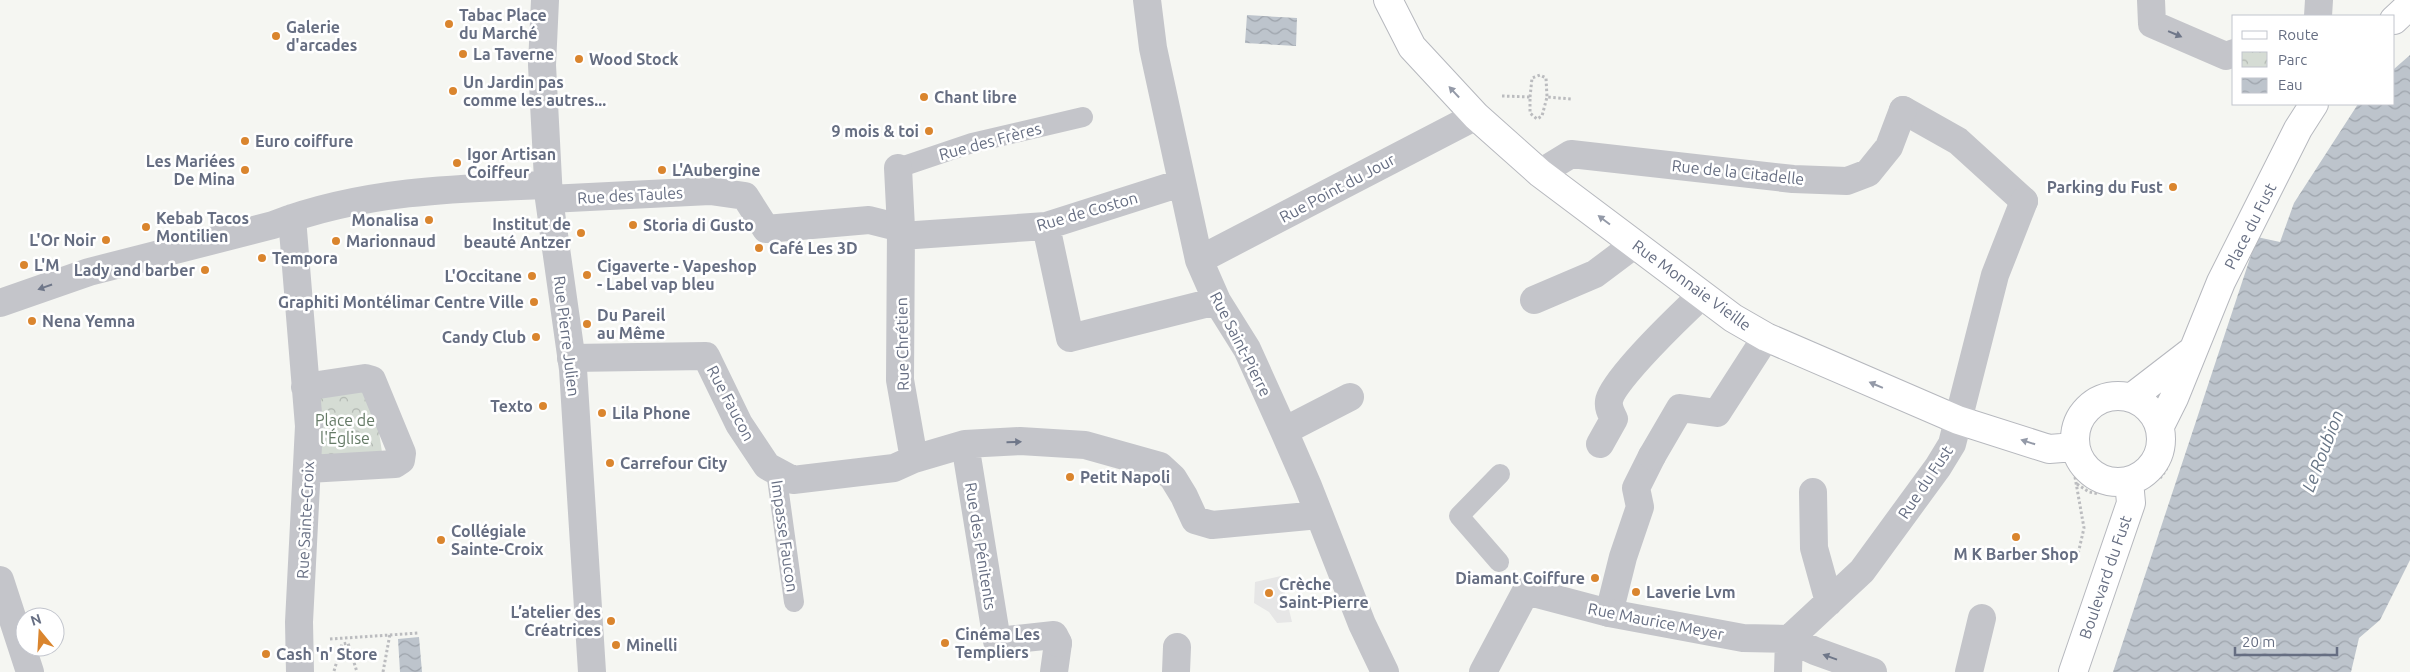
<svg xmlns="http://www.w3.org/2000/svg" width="2410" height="672" font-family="Ubuntu,sans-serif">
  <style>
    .built { fill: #e6e6e6 }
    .park { fill: url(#park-crowns) }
    .water { fill: url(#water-waves) }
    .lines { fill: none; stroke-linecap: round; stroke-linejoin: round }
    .secondary-casing { stroke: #b6b8be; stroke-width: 30 }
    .path { stroke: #bbbcbf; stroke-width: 3; stroke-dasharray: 2.5 2.5; stroke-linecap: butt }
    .service { stroke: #c4c5ca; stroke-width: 20 }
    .pedestrian { stroke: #c4c5ca; stroke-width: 28 }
    .minor { stroke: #c4c5ca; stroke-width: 28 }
    .tertiary { stroke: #c4c5ca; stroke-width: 28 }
    .secondary { stroke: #fff; stroke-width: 28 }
    .oneway { fill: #6f7789 }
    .oneway2 { fill: #949aa8 }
    .poi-dot { fill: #da852e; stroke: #fff; stroke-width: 2 }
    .labels { text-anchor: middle; stroke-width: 5; stroke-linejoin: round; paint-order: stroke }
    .poi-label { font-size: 16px; font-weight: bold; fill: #666e82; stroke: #fff; text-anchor: start }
    .street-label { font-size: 16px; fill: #666e82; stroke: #fff }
    .park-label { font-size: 16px; fill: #657a66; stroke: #fff }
    .water-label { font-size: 18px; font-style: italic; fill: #677585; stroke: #fff }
  </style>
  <defs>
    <pattern id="park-crowns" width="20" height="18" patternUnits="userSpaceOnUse" patternTransform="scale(1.25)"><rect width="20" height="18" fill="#d5dcd4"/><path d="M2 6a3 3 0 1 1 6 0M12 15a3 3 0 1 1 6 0" fill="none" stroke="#b1b7b1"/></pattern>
    <pattern id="water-waves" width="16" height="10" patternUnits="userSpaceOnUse" patternTransform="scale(1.25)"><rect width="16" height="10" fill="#bdc4cc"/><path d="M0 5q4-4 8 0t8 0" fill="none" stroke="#9da3ab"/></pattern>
  </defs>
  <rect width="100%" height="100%" fill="#f5f6f2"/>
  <path class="built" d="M1281 576 1282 581 1292 622 1277 623 1269 612 1254 603 1255 582Z"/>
  <path class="park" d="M370 372 383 459 314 467 309 378Z"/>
  <path class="water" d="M1247 15 1297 18 1296 46 1245 43Z
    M2410 55V560L2380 620 2359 638 2351 672H2113L2257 237 2280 242 2294 203 2358 104H2394V69Z
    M419 637 422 672H400L398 639Z"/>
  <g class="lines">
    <defs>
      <path id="secondary" d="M1388 0 1412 47 1476 116 1540 173 1733 318 1766 337 1958 420 2049 449 2075 447
        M2394 20 2410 5
        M2075 439a43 43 0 1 1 86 0a43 43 0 1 1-86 0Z
        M2131 398 2192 351
        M2160 426 2174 398 2221 282 2298 129 2314 104
        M2073 672 2131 503 2129 481"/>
    </defs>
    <use href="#secondary" class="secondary-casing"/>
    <path class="path" d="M1502 96 1530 97V113L1537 119 1542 116 1547 97 1571 99
      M1530 97 1532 78 1540 75 1546 78 1547 97
      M2070 414 2085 401 2101 392
      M2075 477 2084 528 2078 554
      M2160 478 2166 470 2171 455
      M2077 484 2089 492 2099 494
      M330 639 419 633
      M334 671 342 644 348 643 357 672
      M383 672 390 634"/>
    <path class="service" d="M898 168 972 143 1083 117
      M776 471 794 602
      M1499 562 1459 516 1500 474"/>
    <path class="pedestrian" d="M545 0 542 65 549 199 573 369 592 672
      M1903 110 1958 141 2024 201
      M549 199 710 191 745 196 766 229 869 220 901 228
      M292 218 309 426 299 622 300 672
      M0 303 89 272 273 225C360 191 456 188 548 185
      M305 387 365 378 372 380 402 453 401 460 395 464 308 469
      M1609 613 1623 557 1640 507 1636 488 1652 456
      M1054 672 1058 643
      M1176 672 1177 647"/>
    <path class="minor" d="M1147 0 1153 48 1199 260 1217 301 1247 349 1284 431 1308 486 1362 624 1385 672
      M2151 0 2152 24 2226 56 2234 53
      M898 168 901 228 900 380 914 459
      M1540 173 1571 154 1793 179 1847 181 1868 173 1889 147 1903 110
      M1046 226 1070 338 1217 301
      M901 236 1046 226 1181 183
      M1199 260 1476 116
      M1534 300 1595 274 1635 244
      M571 358 706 356 739 424 767 466 793 480 894 468 914 459 965 444 1020 441 1085 445 1160 466 1173 478 1184 496 1195 520 1212 525 1319 515
      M1284 431 1350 397
      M965 444 997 641 1054 635 1058 643
      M1600 444 1614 419C1611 413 1608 408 1609 401 1611 381 1684 312 1701 296
      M1652 456 1680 408 1717 413 1766 337
      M1813 492 1814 548 1829 602
      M0 580 30 672
      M1789 639 1862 571 1938 467 1952 444 1995 275 2024 201
      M1483 672 1526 591 1609 613 1743 638 1789 639 1815 651 1873 672
      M1788 672 1789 639
      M1969 672 1982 618"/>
    <path class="tertiary" d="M2318 16 2319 0"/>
    <use href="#secondary" class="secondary"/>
  </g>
  <defs><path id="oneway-solid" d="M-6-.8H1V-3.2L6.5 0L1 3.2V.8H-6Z" transform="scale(1.25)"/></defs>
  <g class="oneway">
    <use href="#oneway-solid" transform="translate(2175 34) rotate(23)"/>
    <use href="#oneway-solid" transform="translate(45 287) rotate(161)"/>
    <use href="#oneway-solid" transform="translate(1014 442) rotate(-2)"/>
    <use href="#oneway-solid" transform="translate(1830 657) rotate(-160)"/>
  </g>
  <g class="oneway2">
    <use href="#oneway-solid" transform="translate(1454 92) rotate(-133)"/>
    <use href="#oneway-solid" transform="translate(1604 220) rotate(-143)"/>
    <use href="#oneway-solid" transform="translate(1876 385) rotate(-157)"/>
    <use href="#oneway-solid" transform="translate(2028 442) rotate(-162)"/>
  </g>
  <g class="poi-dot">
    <circle cx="449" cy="24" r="5"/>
    <circle cx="276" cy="36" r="5"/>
    <circle cx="463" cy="54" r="5"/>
    <circle cx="579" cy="59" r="5"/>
    <circle cx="453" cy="91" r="5"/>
    <circle cx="924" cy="97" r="5"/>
    <circle cx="929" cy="131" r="5"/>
    <circle cx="245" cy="141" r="5"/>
    <circle cx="457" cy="163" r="5"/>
    <circle cx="245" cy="170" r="5"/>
    <circle cx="662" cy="170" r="5"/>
    <circle cx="2173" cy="187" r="5"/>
    <circle cx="429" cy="220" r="5"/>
    <circle cx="633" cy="225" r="5"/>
    <circle cx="146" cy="227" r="5"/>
    <circle cx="581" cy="233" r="5"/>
    <circle cx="106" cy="240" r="5"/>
    <circle cx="336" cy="241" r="5"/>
    <circle cx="759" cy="248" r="5"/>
    <circle cx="262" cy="258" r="5"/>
    <circle cx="24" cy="265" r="5"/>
    <circle cx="205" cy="270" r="5"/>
    <circle cx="587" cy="275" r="5"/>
    <circle cx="532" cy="276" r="5"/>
    <circle cx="534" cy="302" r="5"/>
    <circle cx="32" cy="321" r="5"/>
    <circle cx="587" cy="324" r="5"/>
    <circle cx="536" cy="337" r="5"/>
    <circle cx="543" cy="406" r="5"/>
    <circle cx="602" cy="413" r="5"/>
    <circle cx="610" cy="463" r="5"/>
    <circle cx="1070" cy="477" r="5"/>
    <circle cx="2016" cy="537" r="5"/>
    <circle cx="441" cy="540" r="5"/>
    <circle cx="1595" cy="578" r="5"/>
    <circle cx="1636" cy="592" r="5"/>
    <circle cx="1269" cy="593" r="5"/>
    <circle cx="611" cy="621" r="5"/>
    <circle cx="945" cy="643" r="5"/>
    <circle cx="616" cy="645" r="5"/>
    <circle cx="266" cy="654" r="5"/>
  </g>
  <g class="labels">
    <g class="poi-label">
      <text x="459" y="21">Tabac Place<tspan x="459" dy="18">du Marché</tspan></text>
      <text x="286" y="33">Galerie<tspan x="286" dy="18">d'arcades</tspan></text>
      <text x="473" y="60">La Taverne</text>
      <text x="589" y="65">Wood Stock</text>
      <text x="463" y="88">Un Jardin pas<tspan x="463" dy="18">comme les autres...</tspan></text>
      <text x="934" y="103">Chant libre</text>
      <text x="919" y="137" text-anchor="end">9 mois &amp; toi</text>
      <text x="255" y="147">Euro coiffure</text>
      <text x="467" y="160">Igor Artisan<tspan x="467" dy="18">Coiffeur</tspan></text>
      <text x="235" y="167" text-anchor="end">Les Mariées<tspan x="235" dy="18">De Mina</tspan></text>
      <text x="672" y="176">L'Aubergine</text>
      <text x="2163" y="193" text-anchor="end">Parking du Fust</text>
      <text x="156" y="224">Kebab Tacos<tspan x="156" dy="18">Montilien</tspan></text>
      <text x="419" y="226" text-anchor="end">Monalisa</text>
      <text x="571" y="230" text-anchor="end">Institut de<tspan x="571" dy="18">beauté Antzer</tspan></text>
      <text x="643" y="231">Storia di Gusto</text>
      <text x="96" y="246" text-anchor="end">L'Or Noir</text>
      <text x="346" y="247">Marionnaud</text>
      <text x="769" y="254">Café Les 3D</text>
      <text x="272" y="264">Tempora</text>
      <text x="34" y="271">L'M</text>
      <text x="597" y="272">Cigaverte - Vapeshop<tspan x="597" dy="18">- Label vap bleu</tspan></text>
      <text x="195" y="276" text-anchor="end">Lady and barber</text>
      <text x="522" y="282" text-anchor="end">L'Occitane</text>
      <text x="524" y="308" text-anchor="end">Graphiti Montélimar Centre Ville</text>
      <text x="597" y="321">Du Pareil<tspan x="597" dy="18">au Même</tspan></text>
      <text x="42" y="327">Nena Yemna</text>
      <text x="526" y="343" text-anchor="end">Candy Club</text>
      <text x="533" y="412" text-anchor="end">Texto</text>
      <text x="612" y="419">Lila Phone</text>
      <text x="620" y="469">Carrefour City</text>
      <text x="1080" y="483">Petit Napoli</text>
      <text x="451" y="537">Collégiale<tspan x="451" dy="18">Sainte-Croix</tspan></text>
      <text x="2016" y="560" text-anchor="middle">M K Barber Shop</text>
      <text x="1585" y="584" text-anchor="end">Diamant Coiffure</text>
      <text x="1279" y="590">Crèche<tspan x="1279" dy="18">Saint-Pierre</tspan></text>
      <text x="1646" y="598">Laverie Lvm</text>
      <text x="601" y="618" text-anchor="end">L’atelier des<tspan x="601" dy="18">Créatrices</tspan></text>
      <text x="955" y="640">Cinéma Les<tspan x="955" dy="18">Templiers</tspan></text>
      <text x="626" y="651">Minelli</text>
      <text x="276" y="660">Cash 'n' Store</text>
    </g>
    <g class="street-label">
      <text transform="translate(990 141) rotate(-15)" y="6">Rue des Frères</text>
      <text transform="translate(1738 172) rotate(6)" y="6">Rue de la Citadelle</text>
      <text transform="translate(1337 188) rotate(-28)" y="6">Rue Point du Jour</text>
      <text transform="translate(630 195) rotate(-3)" y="6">Rue des Taules</text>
      <text transform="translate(1087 211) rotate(-16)" y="6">Rue de Coston</text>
      <text transform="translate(2250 226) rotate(-63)" y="6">Place du Fust</text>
      <text transform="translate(1692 285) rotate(36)" y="6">Rue Monnaie Vieille</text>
      <text transform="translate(567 336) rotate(83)" y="6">Rue Pierre Julien</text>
      <text transform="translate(902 344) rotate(-91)" y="6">Rue Chrétien</text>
      <text transform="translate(1241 344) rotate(63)" y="6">Rue Saint-Pierre</text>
      <text transform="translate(731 403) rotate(62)" y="6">Rue Faucon</text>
      <text transform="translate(1925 482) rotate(-56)" y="6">Rue du Fust</text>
      <text transform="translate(305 520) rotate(-87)" y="6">Rue Sainte-Croix</text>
      <text transform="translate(785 536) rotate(82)" y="6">Impasse Faucon</text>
      <text transform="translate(981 546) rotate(81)" y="6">Rue des Pénitents</text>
      <text transform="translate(2105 577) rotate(-71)" y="6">Boulevard du Fust</text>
      <text transform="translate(1656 621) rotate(11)" y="6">Rue Maurice Meyer</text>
    </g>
    <g class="park-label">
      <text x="345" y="426">Place de<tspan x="345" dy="18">l'Église</tspan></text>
    </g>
    <g class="water-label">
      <text transform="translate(2323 451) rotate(-69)" y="6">Le Roubion</text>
    </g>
  </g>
  <rect x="2232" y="15" width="162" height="90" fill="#ffffff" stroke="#c2c5cd"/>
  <rect x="2242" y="31" width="25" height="8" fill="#ffffff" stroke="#c2c5cd"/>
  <text x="2278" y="40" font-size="15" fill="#666e82">Route</text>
  <rect x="2242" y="52" width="25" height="15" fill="url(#park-crowns)" stroke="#c2c5cd"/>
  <text x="2278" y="65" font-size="15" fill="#666e82">Parc</text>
  <rect x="2242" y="78" width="25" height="15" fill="url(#water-waves)" stroke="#c2c5cd"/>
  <text x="2278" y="90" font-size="15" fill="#666e82">Eau</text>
  <g transform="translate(40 632) rotate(342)"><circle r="24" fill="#ffffff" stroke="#c2c5cd"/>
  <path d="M0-4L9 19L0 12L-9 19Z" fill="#da852e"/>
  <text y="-8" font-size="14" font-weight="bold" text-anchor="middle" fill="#666e82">N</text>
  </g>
  <path d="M2235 647v8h102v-8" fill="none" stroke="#666e82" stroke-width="2.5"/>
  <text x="2242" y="647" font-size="15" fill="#666e82" stroke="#ffffff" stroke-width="4" paint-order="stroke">20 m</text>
</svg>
